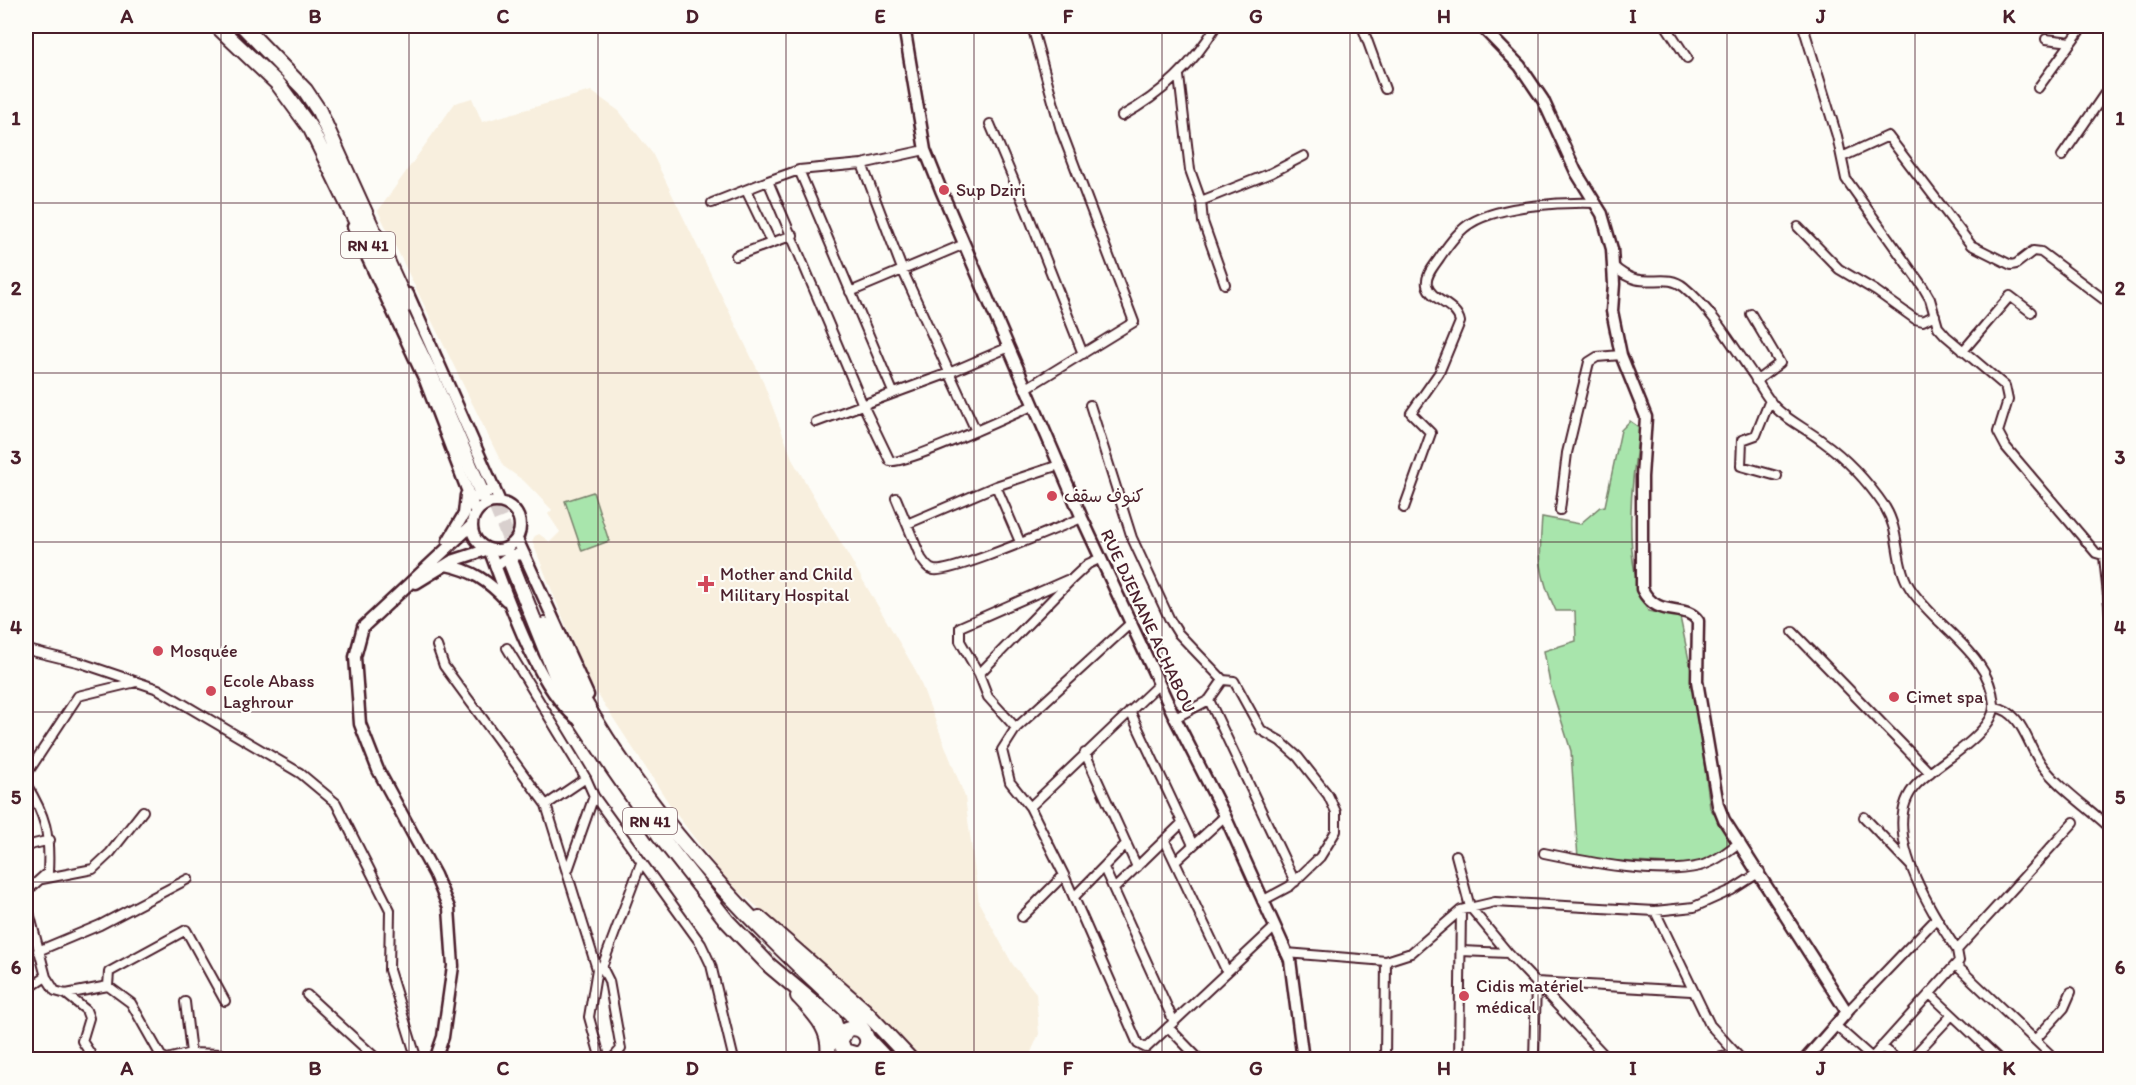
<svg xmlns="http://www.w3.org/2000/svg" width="2136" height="1085" font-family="Itim,'Playpen Sans Arabic',sans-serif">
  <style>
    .built { fill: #f8efde }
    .green { fill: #a8e5ac; stroke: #79826c; stroke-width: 1.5 }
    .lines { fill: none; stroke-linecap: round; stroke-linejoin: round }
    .highway-tunnel { stroke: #d9d0ce; stroke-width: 14; stroke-dasharray: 14 7; stroke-linecap: butt }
    .street-casing { stroke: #4a1f2b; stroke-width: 12 }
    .secondary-casing { stroke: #4a1f2b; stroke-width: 15 }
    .highway-casing { stroke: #4a1f2b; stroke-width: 18 }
    .street { stroke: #fdfcf7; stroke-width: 8 }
    .secondary { stroke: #fdfcf7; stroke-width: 10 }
    .highway { stroke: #fdfcf7; stroke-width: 14 }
    .grid { fill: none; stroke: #4a1f2b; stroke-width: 1.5; stroke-opacity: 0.55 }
    .poi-dot { fill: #d1495b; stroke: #fdfcf7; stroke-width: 2 }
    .labels { text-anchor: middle; stroke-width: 4.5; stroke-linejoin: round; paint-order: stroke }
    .shield { fill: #fdfcf7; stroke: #806168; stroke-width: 1.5 }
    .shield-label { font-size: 16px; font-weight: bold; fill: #4a1f2b }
    .poi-label { font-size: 18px; fill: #4a1f2b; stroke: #fdfcf7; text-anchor: start }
    .street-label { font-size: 18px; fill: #4a1f2b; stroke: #fdfcf7 }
    .neatline { fill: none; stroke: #4a1f2b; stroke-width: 2 }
    .grid-label { font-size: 20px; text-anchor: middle; font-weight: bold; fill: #4a1f2b }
  </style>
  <rect width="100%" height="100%" fill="#fdfcf7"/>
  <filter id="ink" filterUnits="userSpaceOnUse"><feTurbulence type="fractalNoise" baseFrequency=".0167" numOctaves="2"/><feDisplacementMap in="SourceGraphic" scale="12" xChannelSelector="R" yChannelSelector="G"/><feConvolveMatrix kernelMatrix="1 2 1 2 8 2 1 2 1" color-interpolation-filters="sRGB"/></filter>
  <g filter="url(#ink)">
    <path class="built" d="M591 91 619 111 652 153 762 379 793 461 916 671 965 797 979 903 1013 965 1036 993 1039 1034 1028 1059H919L817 958 727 881 674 811 587 678 532 541 535 536 539 534 550 542 560 532 548 514 552 510 524 481 503 466 378 211 455 103 472 98 482 122Z"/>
    <path class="green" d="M1630 421 1640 428C1631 480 1622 563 1648 611L1680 617 1694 684 1710 808 1734 843 1712 860 1689 865 1578 859 1571 751 1550 684 1544 651 1576 641 1575 611H1556C1538 574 1539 557 1542 517L1580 524 1600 507 1605 506 1621 430Z
      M593 492 609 541 582 551 565 501Z"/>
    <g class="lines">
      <path class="highway-tunnel" d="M487 486 518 561"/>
      <defs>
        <path id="street" d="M1362 26 1385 89
          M1666 26 1687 58
          M1803 26 1837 136 1846 179 1923 287 1930 299 1938 327 1946 336 2005 386 2008 400 1998 432 2006 447 2096 553 2110 557
          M2046 39 2071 42
          M1179 76 1190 170 1201 201 1203 222 1225 284
          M2038 88 2083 26
          M1122 116C1162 94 1193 65 1216 26
          M990 124 1028 214 1083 354
          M925 150 862 164 799 170 768 181 863 405 890 461C902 466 1012 415 1032 406
          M2062 156 2110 86
          M1842 157 1888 136 1971 245 2011 265 2016 264 2033 251 2041 252 2110 304
          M862 164 902 269 976 431
          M799 170 893 392
          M746 190 771 242
          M1201 201 1271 173 1304 156
          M712 203 768 181
          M1798 227 1839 269 1876 291 1915 319 1923 321 1935 315
          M736 256 793 235
          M1613 266C1643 294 1663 270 1684 287 1713 311 1733 346 1754 376 1761 387 1768 401 1778 410 1791 422 1808 430 1822 441 1847 459 1868 482 1885 507 1901 533 1894 563 1910 588 1936 628 1990 653 1994 704 1995 715 1987 725 1980 732 1962 752 1936 765 1917 784 1876 826 1931 912 1957 950L1959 961 1870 1060
          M850 292 962 245
          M1751 314 1780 363 1756 381
          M1963 351 2010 296 2031 312
          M1025 389 1134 322 1061 130 1032 26
          M1770 400 1756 435 1742 440 1741 466 1777 476
          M1090 405 1132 538 1170 620 1178 633 1223 680 1234 681 1261 730 1280 741 1298 757 1328 795 1336 812V831L1320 857 1290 886 1262 901
          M816 422 949 373 1007 348
          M996 486 1020 542
          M896 498 921 558C925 564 928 569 934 570 951 574 1059 527 1082 518
          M1404 508 1431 433 1411 413 1439 373 1460 322C1457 304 1431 301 1427 285 1425 275 1435 265 1440 257 1448 245 1459 230 1471 223 1501 205 1562 202 1596 203
          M1560 510 1567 453 1589 362 1597 357 1621 355
          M907 524 996 486 1059 465
          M2104 557 2110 615
          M1101 558 1088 564 1073 578 979 674 988 697 1016 728 1132 622
          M1793 632 1930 773
          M437 646 444 666 546 805 597 969
          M507 648 586 778 594 796 701 944 711 965 734 1060
          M32 651 81 663 158 689 300 773 336 803 390 910 389 970 417 1060
          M979 674 960 641V627L1067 580
          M1209 700 1295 882
          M1995 707C2023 712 2026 743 2042 765 2058 787 2090 809 2110 828
          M1130 711 1193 845
          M1175 718 1209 700 1223 680
          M1016 728 1002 750 1010 782 1030 807 1064 875 1138 1044 1146 1048 1274 928
          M1085 753 1137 867
          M26 775 78 696 136 682
          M26 784C46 816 50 834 48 872L26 892
          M546 805 586 778
          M1030 807 1159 684
          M1864 817 1911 866
          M1165 841 1227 972
          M26 846 50 840
          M1544 853C1587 862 1658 876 1700 866 1715 862 1728 851 1740 842
          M1456 855 1470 907 1508 953 1609 1060
          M1175 862 1225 816
          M1104 868 1174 1022
          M568 870 594 796
          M42 879 93 869 110 853 143 811
          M1114 889 1182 823
          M1074 897 1126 844
          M26 901 46 977 55 991 66 994 108 986 131 1003 161 1056 167 1059 191 1053 221 1054 227 1060
          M1655 911 1710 1025 1742 1060
          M1022 917 1064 875
          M1957 950 2074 822
          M38 951 100 925 188 879
          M1461 951 1508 953
          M1286 953 1386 961 1411 953 1461 910 1495 902 1655 911 1694 907 1732 890 1760 872
          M1957 966 2056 1060
          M108 986 109 972 186 930 225 1001
          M26 990 46 977
          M66 994 86 1010 89 1018 82 1041 90 1053
          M1930 994 2000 1060
          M307 995 378 1060
          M185 1002 191 1053
          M1847 1012 1936 919
          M1836 1026 1872 1058
          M1168 1027 1200 1060
          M2035 1040 2064 1008 2071 992
          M1882 1046 1897 1060
          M601 1059H612L621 1049 609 981 602 967
          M601 1060 589 1017 597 969 602 967 641 863
          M1385 1060 1386 961
          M1459 1060 1461 910
          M1534 1060 1536 982 1691 991
          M1608 1060H1649
          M1708 1060 1736 1054
          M1910 1060 1952 1015"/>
        <path id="secondary" d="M904 26 925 150 941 190 1082 518 1175 718 1225 816 1290 960 1303 1060
          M1481 26 1520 66 1543 100 1576 172 1602 214 1612 249 1614 284 1612 311 1621 355 1646 417 1642 477V589C1657 620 1686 602 1698 621L1697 681 1718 805 1724 820 1847 1012 1805 1060
          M353 227 425 380 476 513
          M408 294 500 502
          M469 496 481 497 494 487
          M472 526a24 24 0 1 1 48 0a24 24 0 1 1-48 0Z
          M517 539 588 695
          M448 541 464 514 466 495
          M489 549C508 598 536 685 576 718
          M446 565C472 570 488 581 506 600
          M496 566 511 555 524 554
          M416 583 452 561 489 549
          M435 1060 443 1037 453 966 449 908 435 875 378 770 360 724 355 657 363 627 472 525"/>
        <path id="highway" d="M217 26 278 84 311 129 429 371 480 489
          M243 26 305 90 319 111 407 305
          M511 563 557 678 571 705 612 767 660 836 727 921 770 966 833 1019 844 1051 858 1055C876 1045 865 1022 846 1030L840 1042
          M545 625C613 777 727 903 850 1013L864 1031
          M759 918 864 1010 911 1060
          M798 996C815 1014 834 1032 827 1060
          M868 1040 887 1060"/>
      </defs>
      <use href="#street" class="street-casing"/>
      <use href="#secondary" class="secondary-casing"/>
      <use href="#highway" class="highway-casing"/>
      <use href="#street" class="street"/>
      <use href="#secondary" class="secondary"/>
      <use href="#highway" class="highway"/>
    </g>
  </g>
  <path class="grid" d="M221 26V1060M409 26V1060M598 26V1060M786 26V1060M974 26V1060M1162 26V1060M1350 26V1060M1538 26V1060M1727 26V1060M1915 26V1060M26 203H2110M26 373H2110M26 542H2110M26 712H2110M26 882H2110"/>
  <g class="poi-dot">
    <circle cx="944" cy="190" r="6"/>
    <circle cx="1052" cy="496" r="6"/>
    <path d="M703 575h6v6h6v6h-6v6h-6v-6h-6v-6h6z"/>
    <circle cx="158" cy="651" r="6"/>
    <circle cx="211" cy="691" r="6"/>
    <circle cx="1894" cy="697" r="6"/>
    <circle cx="1464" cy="996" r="6"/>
  </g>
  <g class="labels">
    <g class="shield">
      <rect x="341" y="232" width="54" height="26" rx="4.5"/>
      <rect x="623" y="808" width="54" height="26" rx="4.5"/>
    </g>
    <g class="shield-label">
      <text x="368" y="251">RN 41</text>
      <text x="650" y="827">RN 41</text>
    </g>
    <g class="poi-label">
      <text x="956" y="196">Sup Dziri</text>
      <text x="1064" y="502">كنوف سقف</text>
      <text x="720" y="580">Mother and Child<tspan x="720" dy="21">Military Hospital</tspan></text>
      <text x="170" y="657">Mosquée</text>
      <text x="223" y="687">Ecole Abass<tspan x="223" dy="21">Laghrour</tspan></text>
      <text x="1906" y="703">Cimet spa</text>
      <text x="1476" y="992">Cidis matériel<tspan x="1476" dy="21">médical</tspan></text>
    </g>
    <g class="street-label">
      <text transform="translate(1148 621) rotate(65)" y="6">RUE DJENANE ACHABOU</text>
    </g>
  </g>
  <rect width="2136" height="1085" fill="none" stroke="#fdfcf7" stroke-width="66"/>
  <rect x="33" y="33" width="2070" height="1019" class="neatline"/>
  <g class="grid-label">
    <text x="127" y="23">A</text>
    <text x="315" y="23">B</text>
    <text x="503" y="23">C</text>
    <text x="692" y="23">D</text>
    <text x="880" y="23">E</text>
    <text x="1068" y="23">F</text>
    <text x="1256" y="23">G</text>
    <text x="1444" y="23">H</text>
    <text x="1633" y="23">I</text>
    <text x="1821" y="23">J</text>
    <text x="2009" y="23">K</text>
    <text x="16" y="125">1</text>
    <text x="2120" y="125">1</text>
    <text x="16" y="295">2</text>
    <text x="2120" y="295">2</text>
    <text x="16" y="464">3</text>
    <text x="2120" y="464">3</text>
    <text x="16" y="634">4</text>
    <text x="2120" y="634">4</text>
    <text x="16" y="804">5</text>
    <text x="2120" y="804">5</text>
    <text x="16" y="974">6</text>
    <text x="2120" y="974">6</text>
    <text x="127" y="1075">A</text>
    <text x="315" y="1075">B</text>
    <text x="503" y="1075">C</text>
    <text x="692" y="1075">D</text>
    <text x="880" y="1075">E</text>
    <text x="1068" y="1075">F</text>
    <text x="1256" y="1075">G</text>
    <text x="1444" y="1075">H</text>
    <text x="1633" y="1075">I</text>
    <text x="1821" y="1075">J</text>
    <text x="2009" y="1075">K</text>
  </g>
</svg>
